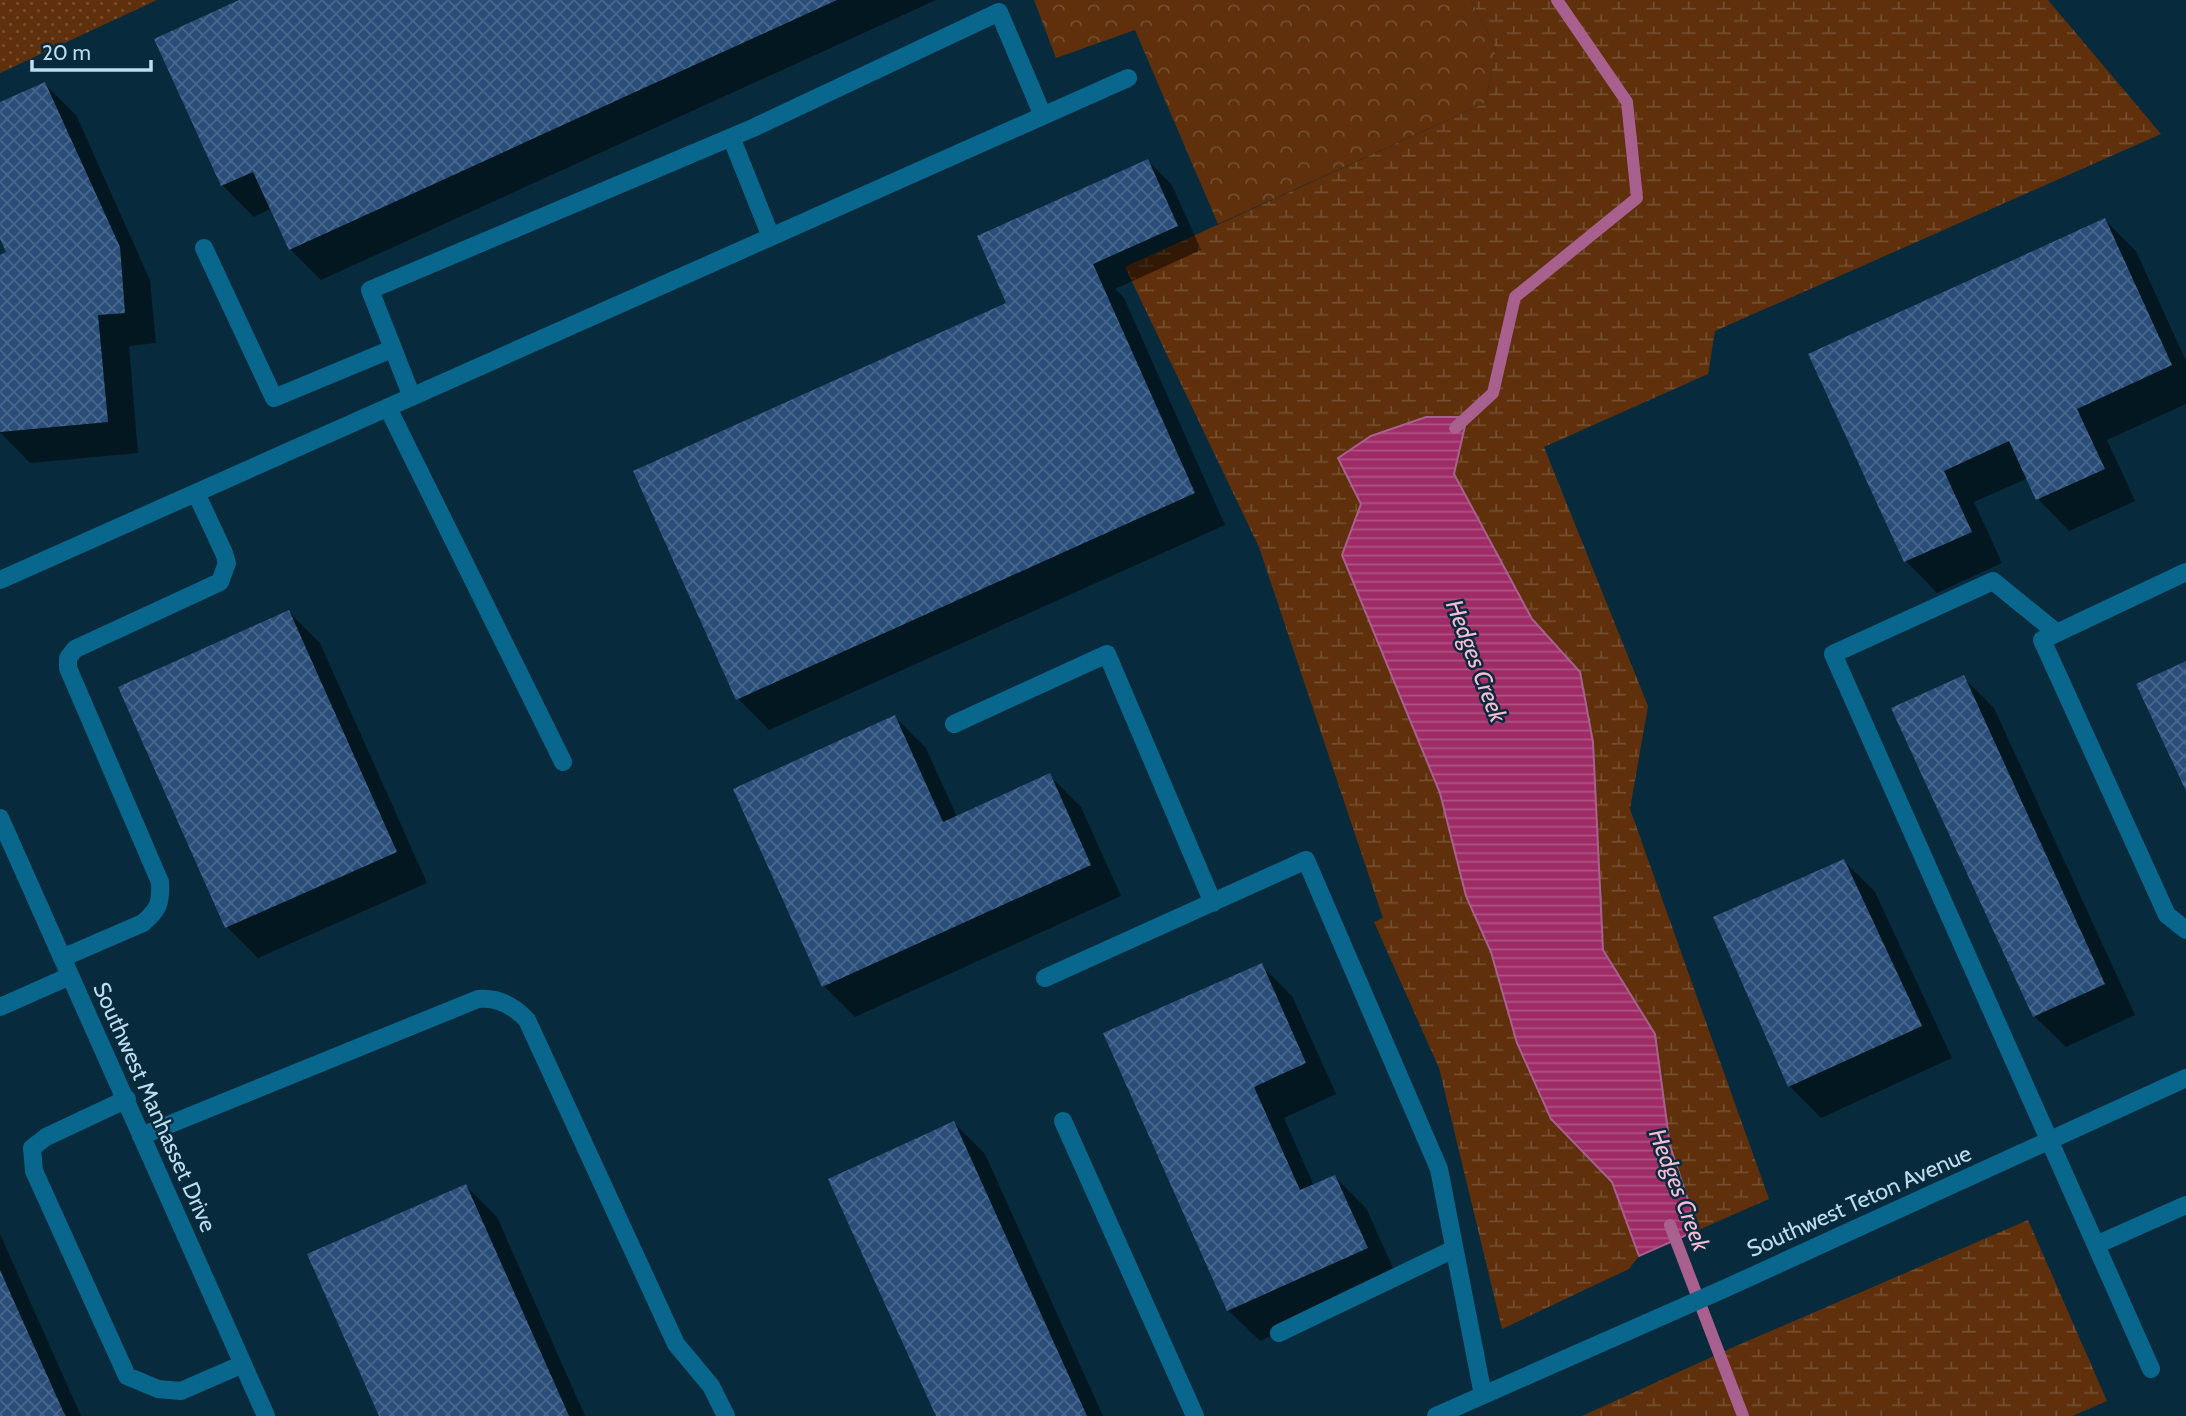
<svg xmlns="http://www.w3.org/2000/svg" width="2186" height="1416" font-family="Cabin,sans-serif">
  <style>
    .green { fill: url(#green-dots) }
    .forest { fill: url(#forest-crowns) }
    .wetland { fill: url(#wetland-marsh) }
    .water { fill: url(#water-rules); stroke: #a8618f; stroke-width: 2 }
    .shadow { fill: #0007 }
    .lines { fill: none; stroke-linecap: round; stroke-linejoin: round }
    .stream { stroke: #a8618f; stroke-width: 12 }
    .building { fill: url(#building-cross-hatch) }
    .minor { stroke: #09678e; stroke-width: 18 }
    .labels { text-anchor: middle; stroke-width: 5; stroke-linejoin: round; paint-order: stroke }
    .street-label { font-size: 23px; fill: #beddef; stroke: #072b3c }
    .water-label { font-size: 24px; font-style: italic; fill: #f9bcd3; stroke: #072b3c }
  </style>
  <defs>
    <pattern id="green-dots" width="8" height="8" patternUnits="userSpaceOnUse" patternTransform="scale(1.75)"><rect width="8" height="8" fill="#5f300b"/><path d="M2 2h.1M6 6h.1" fill="none" stroke="#744e2f" stroke-width="1.8" stroke-linecap="round"/></pattern>
    <pattern id="forest-crowns" width="20" height="18" patternUnits="userSpaceOnUse" patternTransform="scale(1.75)"><rect width="20" height="18" fill="#5f300b"/><path d="M2 6a3 3 0 1 1 6 0M12 15a3 3 0 1 1 6 0" fill="none" stroke="#744e2f"/></pattern>
    <pattern id="wetland-marsh" width="20" height="14" patternUnits="userSpaceOnUse" patternTransform="scale(1.75)"><rect width="20" height="14" fill="#5f300b"/><path d="M1 5h8M5 5V1M11 12h8M15 12V8" fill="none" stroke="#744e2f"/></pattern>
    <pattern id="water-rules" width="6" height="5" patternUnits="userSpaceOnUse" patternTransform="scale(1.75)"><rect width="6" height="5" fill="#9f2c66"/><path d="M0 2.5h6" fill="none" stroke="#ae5484"/></pattern>
    <pattern id="building-cross-hatch" width="8" height="8" patternUnits="userSpaceOnUse" patternTransform="scale(1.75)"><rect width="8" height="8" fill="#2a4e79"/><path d="M0 0l8 8M0 8l8-8" fill="none" stroke="#47678c"/></pattern>
  </defs>
  <rect width="100%" height="100%" fill="#072b3c"/>
  <path class="green" d="M0 0H157L0 73Z"/>
  <path class="forest" d="M1034 0H1471L1496 49 1485 103 1218 224 1135 30 1056 58Z"/>
  <path class="wetland" d="M1471 0H2048L2161 134 1715 331 1708 374 1544 447 1648 706 1630 809 1769 1199 1639 1256 1629 1269 1502 1329 1439 1068 1374 922 1383 918 1259 547 1125 267 1485 103 1496 49Z
    M2028 1220 2107 1401 2072 1416H1582L1736 1346Z"/>
  <path class="water" d="M1426 417H1467L1454 474 1532 619 1580 672 1593 742 1603 950 1655 1034 1670 1146 1698 1230 1639 1256 1612 1182 1551 1119 1517 1043 1491 952 1466 896 1440 793 1342 555 1361 504 1338 458 1371 436Z"/>
  <path class="shadow" d="M243 0H936L321 280 290 249 272 208 254 217 222 185 156 39Z
    M45 84 76 115 150 280 156 343 129 346 138 453 30 463 0 432V257L8 253 0 234V104Z
    M1148 161 1172 185 1201 250 1115 289 1124 298 1225 525 769 730 738 699 1010 304Z
    M2105 220 2136 251 2186 361V404L2107 440 2135 501 2069 531 2038 499 2028 478 1974 502 2002 563 1937 593 1906 561 1811 355Z
    M289 612 320 643 427 883 258 958 227 927Z
    M1963 677 1994 708 2135 1015 2066 1047 2034 1016Z
    M895 717 926 748 957 817 1050 776 1081 807 1121 896 855 1017 824 986Z
    M1844 861 1875 892 1952 1058 1821 1118 1789 1086Z
    M1261 965 1292 996 1336 1094 1284 1118 1314 1186 1335 1177 1366 1208 1398 1279 1260 1341 1228 1310Z
    M954 1123 985 1154 1103 1416H938Z
    M466 1186 497 1217 585 1416H381Z
    M0 1234 81 1416H0Z"/>
  <g class="lines">
    <path class="stream" d="M1455 428 1493 393 1515 297 1637 198 1627 102 1557 0
      M1670 1225 1743 1416"/>
  </g>
  <path class="building" d="M239 0H837L289 250 253 172 221 186 154 39Z
    M45 82 120 247 125 313 98 315 108 422 0 432V255L6 252 0 239V102Z
    M1148 159 1178 226 1093 264 1195 493 736 700 633 471 1006 303 977 236Z
    M2105 218 2172 365 2077 409 2105 469 2036 500 2009 441 1944 471 1972 532 1904 562 1808 354Z
    M289 610 397 852 225 928 118 687Z
    M2186 661V791L2136 684Z
    M1964 675 2105 984 2033 1017 1891 708Z
    M895 715 943 822 1050 773 1091 865 822 987 733 789Z
    M1844 859 1922 1026 1788 1087 1713 917Z
    M1262 963 1306 1063 1254 1087 1300 1190 1335 1175 1368 1248 1227 1311 1103 1033Z
    M954 1121 1087 1416H936L828 1179Z
    M466 1184 569 1416H379L307 1254Z
    M0 1270 63 1411 66 1416H0Z"/>
  <g class="lines">
    <path class="minor" d="M731 137 771 237
      M204 248 274 398 392 349
      M412 397 370 290 753 128 999 12 1043 116
      M388 408 563 762
      M2186 572 2042 640 2167 915 2186 930
      M0 580 1128 78
      M2057 633 1993 581 1833 654 2151 1369
      M954 724 1107 654 1213 903
      M0 818 266 1416
      M62 958 143 923C159 909 161 903 160 882L68 668V658L75 649 220 582 227 563 224 553 196 493
      M1045 978 1306 860 1439 1169 1483 1395
      M0 1007 70 976
      M127 1099 46 1137 32 1148 34 1171 127 1376 158 1389 181 1391 243 1364
      M1063 1121 1195 1416
      M141 1136 478 999C498 997 514 1006 527 1020L676 1344 711 1386 726 1416
      M2096 1245 2186 1205
      M1279 1333 1454 1249
      M1436 1416 1726 1288 2186 1078"/>
  </g>
  <g class="labels">
    <g class="street-label">
      <text transform="translate(155 1107) rotate(66)" y="8">Southwest Manhasset Drive</text>
      <text transform="translate(1859 1201) rotate(-24)" y="8">Southwest Teton Avenue</text>
    </g>
    <g class="water-label">
      <text transform="translate(1476 661) rotate(69)" y="8">Hedges Creek</text>
      <text transform="translate(1679 1190) rotate(69)" y="8">Hedges Creek</text>
    </g>
  </g>
  <path d="M32 60v10h119v-10" fill="none" stroke="#beddef" stroke-width="3.5"/>
  <text x="42" y="60" font-size="21" fill="#beddef" stroke="#072b3c" stroke-width="5" paint-order="stroke">20 m</text>
</svg>
